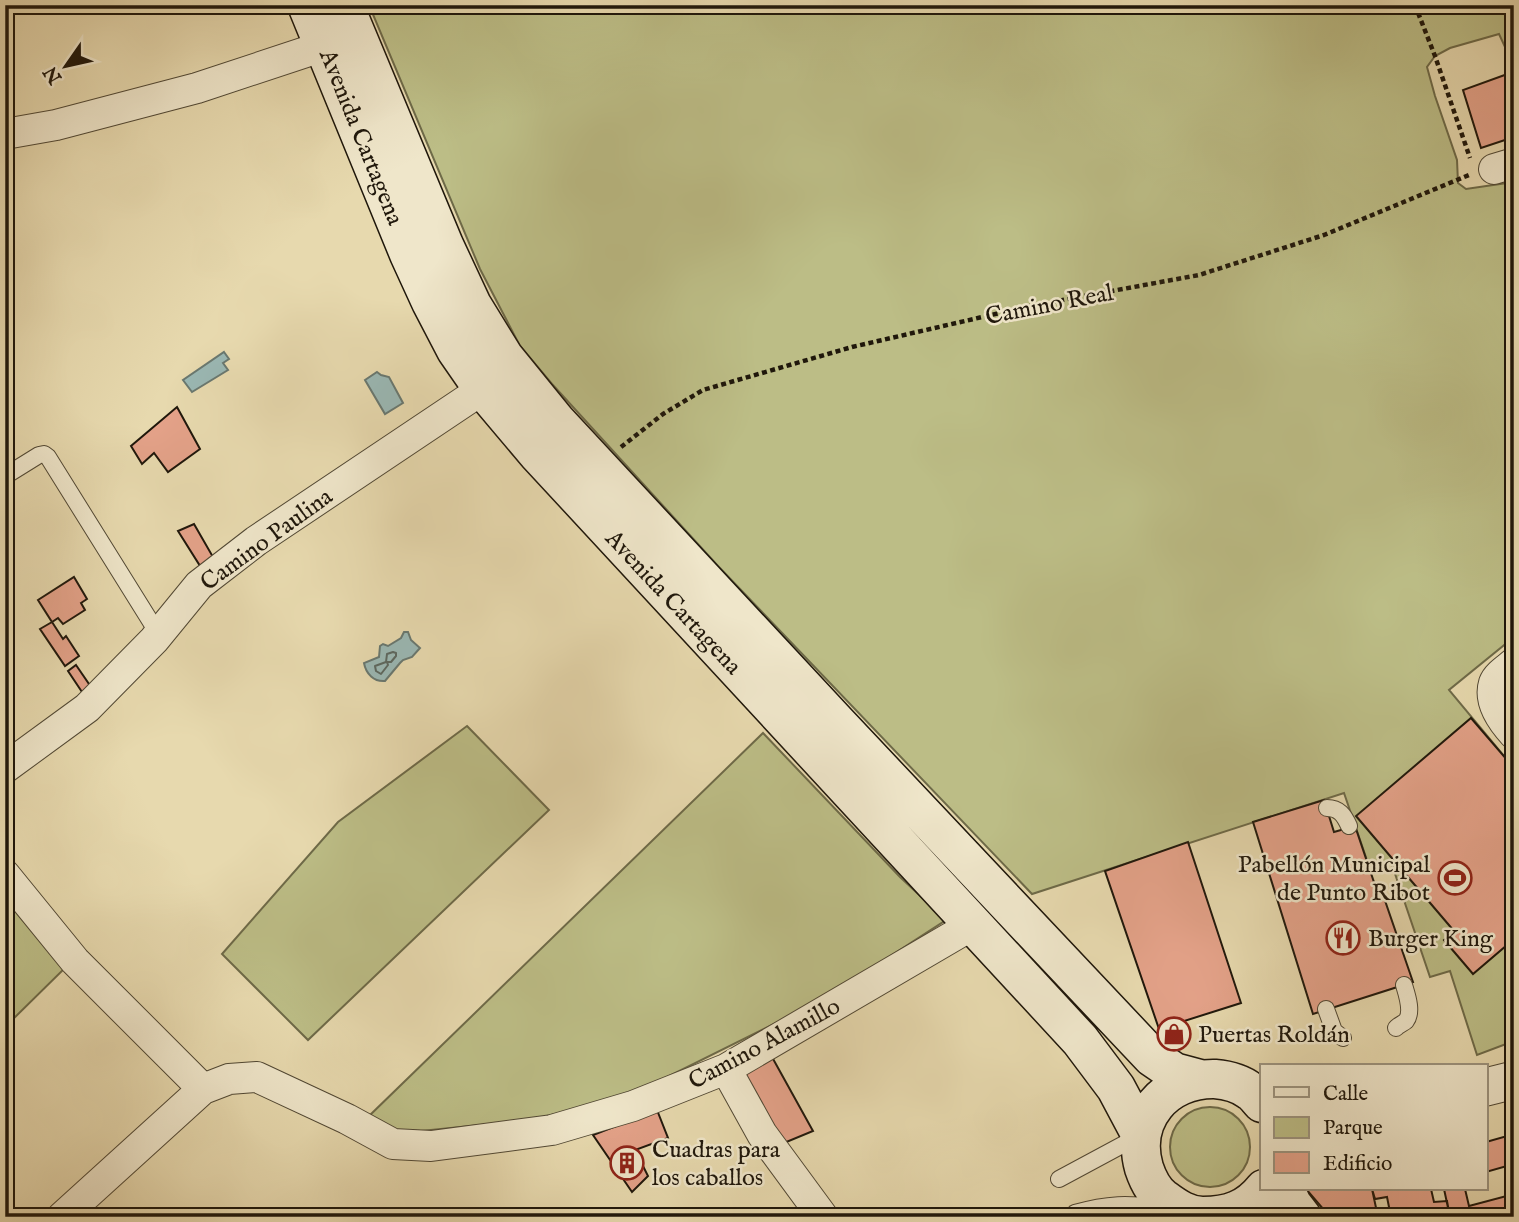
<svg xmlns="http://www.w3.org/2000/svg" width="1519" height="1222" font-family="'IM FELL English',serif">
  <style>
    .green { fill: #bcbd86; stroke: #6e6a48; stroke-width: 2 }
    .water { fill: #9ab8b4; stroke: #697870; stroke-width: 2 }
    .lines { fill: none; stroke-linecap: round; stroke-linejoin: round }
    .shore { stroke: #5c6860; stroke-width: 2 }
    .building { fill: #e4a289; stroke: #1f170b; stroke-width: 2 }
    .service-casing { stroke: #514834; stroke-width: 18 }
    .minor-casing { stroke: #514834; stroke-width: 32 }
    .tertiary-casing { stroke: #514834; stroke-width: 39 }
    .secondary-casing { stroke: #1f170b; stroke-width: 41 }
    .path { stroke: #1f170b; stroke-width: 4.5; stroke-dasharray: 5 3.5; stroke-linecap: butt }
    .service { stroke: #efe6ca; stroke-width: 16 }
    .minor { stroke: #efe6ca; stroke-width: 30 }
    .tertiary { stroke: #efe6ca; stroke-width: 37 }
    .secondary { stroke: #efe6ca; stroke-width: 38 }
    .labels { text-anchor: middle; stroke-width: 5; stroke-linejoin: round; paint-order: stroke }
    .street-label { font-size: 24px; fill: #1f170b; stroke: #efe6ca }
    .poi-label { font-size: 24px; fill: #1f170b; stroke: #efe6ca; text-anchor: start }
  </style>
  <rect width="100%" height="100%" fill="#e7d9ae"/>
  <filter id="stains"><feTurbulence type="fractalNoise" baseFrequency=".00286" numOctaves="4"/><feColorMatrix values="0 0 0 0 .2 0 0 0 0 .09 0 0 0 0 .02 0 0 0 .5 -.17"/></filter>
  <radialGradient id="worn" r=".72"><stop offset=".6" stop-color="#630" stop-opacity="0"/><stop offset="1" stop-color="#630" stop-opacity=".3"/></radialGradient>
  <path class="green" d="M369 5H1514V46L1505 47 1499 34 1450 48 1435 56 1427 67 1435 96 1457 160 1458 183 1466 189 1514 182V637L1449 690 1514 768V1041L1477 1055 1450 971 1430 977 1391 862 1370 869 1344 793 1032 894 718 566 552 384 520 346 480 269Z
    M467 726 549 810 308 1040 222 954 338 822Z
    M763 733 900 877 946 920 804 1012 784 1019 627 1097 530 1120 421 1131 397 1130 367 1118Z
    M5 893 67 966 5 1027Z
    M1170 1147a40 40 0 1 1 80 0a40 40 0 1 1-80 0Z"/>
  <path class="water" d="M224 352 229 359 223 363 228 370 192 392 183 380Z
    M377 372 381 375 389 377 403 403 385 414 365 380Z
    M404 632H408L411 640 420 648 412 657 403 660 400 663 385 681C374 682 366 674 364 663L379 657 380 646 383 644 388 646 401 638Z"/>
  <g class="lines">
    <path class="shore" d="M393 652 396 653V656L391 662H387L388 665 381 674 376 671 375 666 386 662 387 654Z"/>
  </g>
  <path class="building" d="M1513 72 1514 137 1481 148 1463 90Z
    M177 407 200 449 168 472 154 453 142 464 131 446Z
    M194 524 213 557 202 569 178 531Z
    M74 577 87 599 81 603 85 610 63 624 58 618 52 622 38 600Z
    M52 622 63 639 66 636 79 656 65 666 40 629Z
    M76 665 91 687 82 692 68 671Z
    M1471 718 1514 768V939L1473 974 1444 940 1454 931 1356 816Z
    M1324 800 1334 832 1355 826 1378 894 1382 892 1413 982 1313 1014 1253 822Z
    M1188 842 1241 1003 1159 1029 1105 871Z
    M772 1057 813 1131 784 1143 743 1074Z
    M657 1110 668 1138 635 1150 648 1176 632 1192 593 1135Z
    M1514 1134V1164L1486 1172V1142Z
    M1306 1189H1372L1378 1217H1330Z
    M1372 1189H1431L1434 1202 1447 1201 1450 1217H1378L1377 1213 1390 1212 1387 1197 1375 1199Z
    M1444 1189H1465L1469 1206 1514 1194V1217H1450Z"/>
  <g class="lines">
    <defs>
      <path id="service" d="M10 473 39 455 44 454 48 457 159 635
        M1327 808C1339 808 1344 815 1349 826
        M1326 1009 1334 1031 1343 1038
        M1396 1028C1396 1027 1405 1022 1406 1021 1413 1012 1407 995 1404 985
        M1059 1179 1139 1136
        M1075 1213C1109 1203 1127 1204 1162 1207"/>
      <path id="minor" d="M5 134 56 125 197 88 324 46
        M1494 169 1514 163
        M1514 663C1507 669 1497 675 1494 683 1488 702 1502 721 1514 734
        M5 768 87 708 154 640 199 585 256 541 483 389
        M5 875 75 961 203 1089
        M726 1069 762 1134 823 1217
        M62 1217 203 1089 229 1079 257 1077 347 1119 393 1144 431 1146 552 1130 633 1106 726 1069 974 924"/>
      <path id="tertiary" d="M1486 1087 1514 1080"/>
      <path id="secondary" d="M307 5 409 254 431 302 456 350 483 389 537 453 1080 1040 1116 1088 1141 1135
        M344 5 444 245 472 305 504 357 556 421 836 722 1152 1057 1174 1072 1200 1079
        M1262 1103C1258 1099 1255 1094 1250 1091 1241 1084 1227 1080 1215 1079 1165 1078 1130 1119 1144 1168 1148 1180 1154 1192 1164 1199 1176 1208 1188 1216 1203 1216 1229 1216 1248 1209 1264 1189
        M1285 1189 1292 1204 1302 1217"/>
    </defs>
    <use href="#service" class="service-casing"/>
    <use href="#minor" class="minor-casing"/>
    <use href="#tertiary" class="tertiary-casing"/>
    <use href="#secondary" class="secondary-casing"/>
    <path class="path" d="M1415 5 1435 56 1470 158
      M621 447 663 414 703 390 852 347 1030 306 1199 275 1324 235 1469 175"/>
    <use href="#service" class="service"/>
    <use href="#minor" class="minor"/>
    <use href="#tertiary" class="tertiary"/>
    <use href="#secondary" class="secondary"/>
  </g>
  <defs>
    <symbol id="stadium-ring" viewBox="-11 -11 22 22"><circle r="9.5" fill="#efe6ca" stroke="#8f2418" stroke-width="1.5"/><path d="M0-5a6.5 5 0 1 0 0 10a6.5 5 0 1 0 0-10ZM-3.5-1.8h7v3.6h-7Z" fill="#8f2418"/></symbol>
    <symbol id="restaurant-ring" viewBox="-11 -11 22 22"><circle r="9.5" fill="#efe6ca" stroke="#8f2418" stroke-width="1.5"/><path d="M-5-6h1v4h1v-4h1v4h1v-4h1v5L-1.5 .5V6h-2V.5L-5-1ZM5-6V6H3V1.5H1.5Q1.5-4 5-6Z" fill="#8f2418"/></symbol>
    <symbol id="shop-ring" viewBox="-11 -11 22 22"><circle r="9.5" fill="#efe6ca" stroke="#8f2418" stroke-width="1.5"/><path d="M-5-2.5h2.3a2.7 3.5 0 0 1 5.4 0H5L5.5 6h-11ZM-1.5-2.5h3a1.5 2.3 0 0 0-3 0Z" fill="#8f2418"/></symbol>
    <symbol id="building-ring" viewBox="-11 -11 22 22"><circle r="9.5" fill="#efe6ca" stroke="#8f2418" stroke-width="1.5"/><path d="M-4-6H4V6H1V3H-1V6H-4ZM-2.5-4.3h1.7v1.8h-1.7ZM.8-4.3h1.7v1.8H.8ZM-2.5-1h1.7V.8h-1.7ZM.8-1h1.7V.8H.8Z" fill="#8f2418"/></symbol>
  </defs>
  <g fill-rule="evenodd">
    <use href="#stadium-ring" x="1436" y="859" width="38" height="38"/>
    <use href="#restaurant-ring" x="1324" y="919" width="38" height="38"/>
    <use href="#shop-ring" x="1155" y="1015" width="38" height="38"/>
    <use href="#building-ring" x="608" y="1144" width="38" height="38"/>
  </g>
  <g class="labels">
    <g class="street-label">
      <text transform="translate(362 137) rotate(68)" y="8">Avenida Cartagena</text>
      <text transform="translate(1049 304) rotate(-11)" y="8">Camino Real</text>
      <text transform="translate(266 539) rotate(-36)" y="8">Camino Paulina</text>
      <text transform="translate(674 602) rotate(47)" y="8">Avenida Cartagena</text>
      <text transform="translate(764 1043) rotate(-28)" y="8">Camino Alamillo</text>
    </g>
    <g class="poi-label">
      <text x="1430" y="872" text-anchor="end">Pabellón Municipal<tspan x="1430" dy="28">de Punto Ribot</tspan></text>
      <text x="1368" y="946">Burger King</text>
      <text x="1198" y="1042">Puertas Roldán</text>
      <text x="652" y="1157">Cuadras para<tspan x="652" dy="28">los caballos</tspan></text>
    </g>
  </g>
  <rect width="1519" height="1222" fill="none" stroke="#e7d9ae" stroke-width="28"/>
  <rect x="7" y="7" width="1505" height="1208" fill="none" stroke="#1f170b" stroke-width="3.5"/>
  <rect x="14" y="14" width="1491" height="1194" fill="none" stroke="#1f170b" stroke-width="2"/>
  <rect x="1260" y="1064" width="228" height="126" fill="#efe6ca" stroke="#9c937e" stroke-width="2"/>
  <rect x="1274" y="1087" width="35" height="10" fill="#efe6ca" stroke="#9c937e" stroke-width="2"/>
  <text x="1323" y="1100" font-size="21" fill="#1f170b">Calle</text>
  <rect x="1274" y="1117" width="35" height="21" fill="#bcbd86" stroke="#9c937e" stroke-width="2"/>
  <text x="1323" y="1134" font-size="21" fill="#1f170b">Parque</text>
  <rect x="1274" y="1152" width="35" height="21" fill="#e4a289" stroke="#9c937e" stroke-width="2"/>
  <text x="1323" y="1170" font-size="21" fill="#1f170b">Edificio</text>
  <g transform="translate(66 66) rotate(236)" stroke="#efe6ca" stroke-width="5" paint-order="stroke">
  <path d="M0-5L12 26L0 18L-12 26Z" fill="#1f170b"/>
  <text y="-10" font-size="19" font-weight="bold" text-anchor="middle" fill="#1f170b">N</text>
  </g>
  <rect width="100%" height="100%" filter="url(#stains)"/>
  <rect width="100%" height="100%" fill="url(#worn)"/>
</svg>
